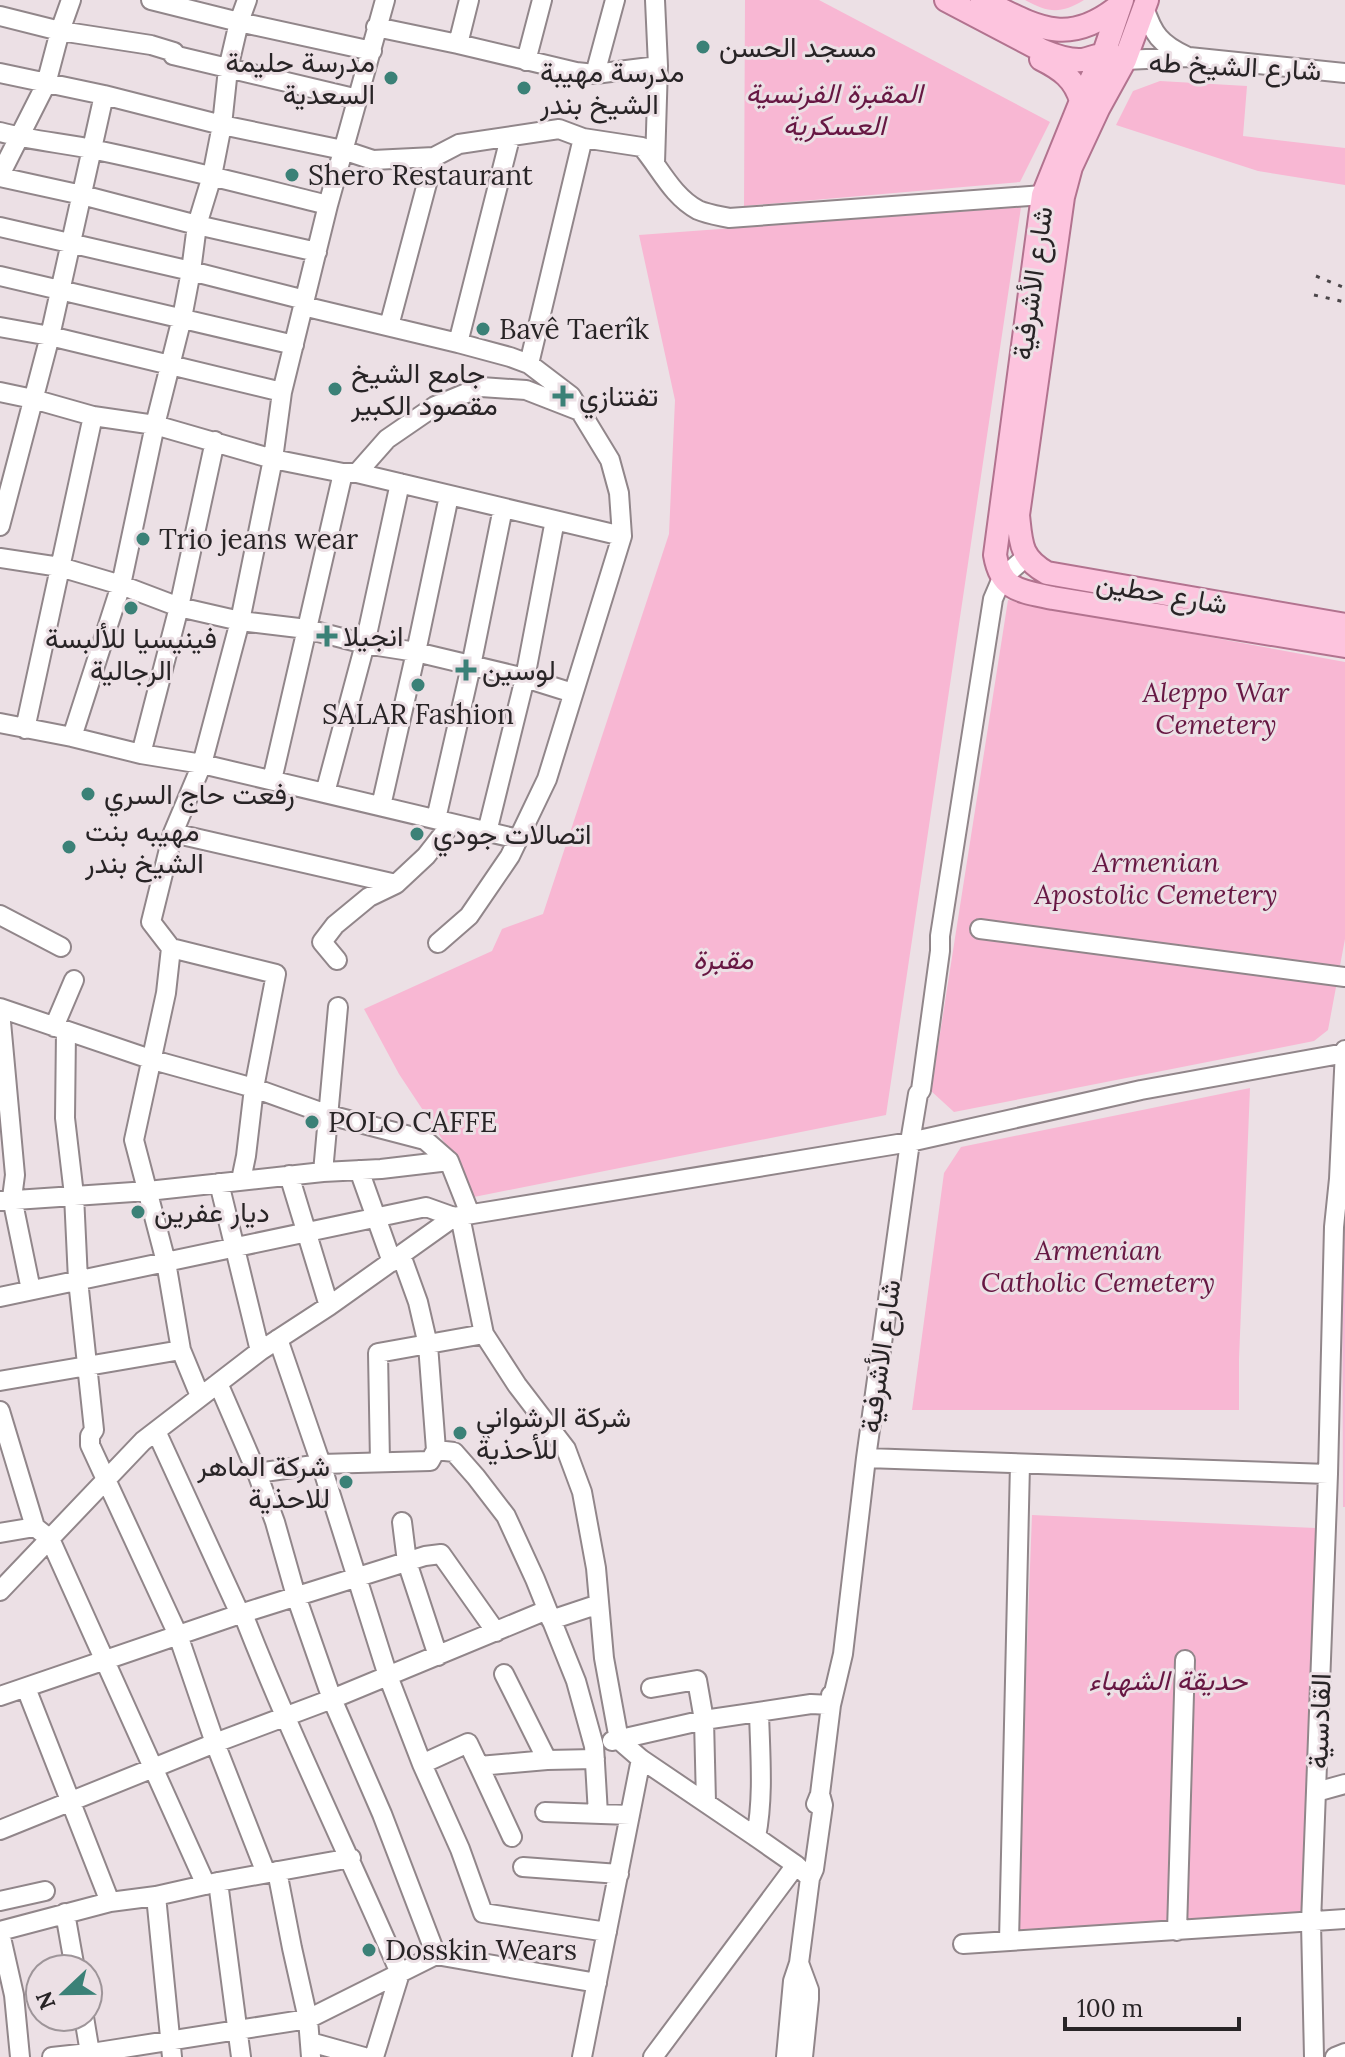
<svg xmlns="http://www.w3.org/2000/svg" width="1345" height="2057" font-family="Lora,Vazirmatn,serif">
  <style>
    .green { fill: #f8b7d3 }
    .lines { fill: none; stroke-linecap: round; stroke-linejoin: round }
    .minor-casing { stroke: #91868a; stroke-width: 22 }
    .major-casing { stroke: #b2738f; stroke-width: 26 }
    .minor { stroke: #fff; stroke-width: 18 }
    .major { stroke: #fdc4de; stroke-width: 22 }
    .rail { stroke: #4b4649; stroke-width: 3; stroke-dasharray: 4 8; stroke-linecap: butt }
    .poi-dot { fill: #3b8177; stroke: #ece0e5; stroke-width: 3 }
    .labels { text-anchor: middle; stroke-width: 6; stroke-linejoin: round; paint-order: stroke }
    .poi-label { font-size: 28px; fill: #282426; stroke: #ece0e5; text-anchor: start }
    .street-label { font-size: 28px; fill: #282426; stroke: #ece0e5 }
    .park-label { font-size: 28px; font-style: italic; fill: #671743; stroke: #ece0e5 }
  </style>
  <rect width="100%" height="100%" fill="#ece0e5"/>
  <path class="green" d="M745 0H819L1050 122 1020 182 744 206Z
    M1025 0H1084C1061 14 1048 13 1025 0Z
    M1160 81 1247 86 1243 136 1345 148V185L1258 171 1116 125 1133 91Z
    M1021 207 886 1115 469 1198 446 1145 399 1074 364 1009 492 951 502 929 543 914 669 534 675 400 639 235Z
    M1008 600 1345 662V939L1328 1030 1314 1041 954 1112 931 1091Z
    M1250 1088 1239 1359V1410H912L944 1173 961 1147Z
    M1345 1188V1507H1343L1342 1189Z
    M1032 1515 1316 1528 1301 1918 1016 1932Z"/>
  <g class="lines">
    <defs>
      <path id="minor" d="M151 0 239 22 372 51
        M655 0 658 66 655 163
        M1144 7C1153 34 1160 44 1186 56
        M0 16 60 31 151 45 174 52 173 55 358 99
        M376 27 458 44 576 72 595 74 658 66
        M458 44 469 0
        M1125 60 1189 57 1345 73
        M526 61 542 0
        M0 73 104 95 222 125 343 150 373 160 434 157 459 144 559 129 583 138 642 147C660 168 672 196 698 210 707 214 720 216 729 218L1043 195
        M595 74 615 0
        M0 132C32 141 64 143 96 150 174 166 251 186 328 205
        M0 175 46 84 60 31 71 0
        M0 177 82 195 197 225 317 252
        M0 227 191 271 305 300
        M0 276 294 345
        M303 306 458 343 510 357 529 364 571 396 610 460 619 493 622 536 547 779 510 856 469 916 438 943
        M389 326 434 157
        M0 327 50 336 282 392
        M458 343 510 138
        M529 364 583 138
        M0 392 33 399 93 416 155 425 273 459 343 473H357L622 536
        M357 473 387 439 435 406 481 387 526 390 580 411
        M0 526 50 336 104 95
        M0 558 60 567 121 585 179 607 240 621 307 629 365 644 416 652 525 678 573 693
        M0 723 72 737 141 754 202 764 518 839
        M25 729 93 416
        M72 737 121 585 155 425 182 318 191 271 197 225 212 176 222 125 228 69 239 22 247 0
        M141 754 179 607 215 441
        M272 780 343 473
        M325 793 365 644 400 483
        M381 806 416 652 449 496
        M436 819 471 666 503 508
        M487 832 525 678 555 520
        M173 833 396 884
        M0 915 61 947
        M980 929 1345 977
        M171 948 276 974 254 1088 246 1156 241 1180
        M337 960 322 942 335 925 369 897 396 884 426 856 451 824
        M0 1008 153 1060 254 1088 329 1115 425 1140 449 1161
        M0 1011 15 1175 12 1198 31 1290
        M54 1027 74 980
        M66 1031 65 1118 74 1195 78 1280 94 1430 90 1436V1445L178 1635 215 1743 266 1873
        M359 1170 392 1262
        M323 1172 338 1007
        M289 1175 329 1306
        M219 1183 260 1351
        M0 1201 148 1191 323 1172 381 1169 449 1161 470 1214
        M460 1216 484 1334 517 1385 566 1449 582 1492 596 1568 604 1658 619 1740 641 1759 756 1837 796 1865 810 1878
        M401 1255 418 1302 428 1345 436 1450 454 1452 476 1477 506 1516 535 1579 576 1681 594 1746 598 1814
        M0 1297 426 1207 454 1217
        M278 1339 321 1464 388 1676 422 1764 460 1849 483 1913 607 1932
        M0 1381 181 1350
        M218 1383 257 1473 275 1522 296 1596 332 1699 382 1814 436 1955
        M200 1396 181 1350 166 1262 134 1140 166 993 171 948 151 922 173 833 202 764 240 621 273 459 282 392 328 205 385 0
        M0 1411 35 1527
        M156 1431 240 1614 245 1619C292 1739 349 1855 400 1973L374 2057
        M866 1458 1328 1474
        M380 1462 378 1353 484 1334
        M257 1473 321 1464 430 1461 436 1450
        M402 1522 407 1562 438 1656
        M0 1533 35 1527 50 1539 206 1885
        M0 1591 143 1441 260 1351 329 1306 454 1217 910 1142 1141 1090 1345 1053
        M551 1620 599 1604
        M504 1674 547 1760
        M26 1688 110 1902
        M651 1688 697 1680 704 1720 706 1802
        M0 1696 240 1614 425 1556 441 1554 496 1632
        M831 1705 843 1654 866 1458 910 1142 918 1094 921 1090 940 951V936L993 599 1002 578 1026 557
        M612 1741 704 1720 811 1704 831 1705
        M422 1764 468 1743 479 1766 547 1760 595 1759
        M479 1766 512 1837
        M1316 1792 1345 1784
        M816 1804 820 1794 831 1705V1695
        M545 1812 630 1815
        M0 1830 215 1743 332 1699 547 1610
        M756 1837C764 1796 760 1753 759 1712
        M523 1867 619 1874
        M277 1871 292 1948 308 2019 311 2057
        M218 1882 241 2057
        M156 1896 172 2057
        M0 1901 45 1891
        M65 1913 75 1969
        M0 1931 110 1902 156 1896 218 1882 351 1858
        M1177 1931 1185 1660
        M0 1933 14 1995 20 2057
        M1009 1941 1020 1464
        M963 1944 1345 1919
        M799 1963 809 1990V1999L803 2057
        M84 2017 90 2053
        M310 2042 364 2057
        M52 2057 98 2052 308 2019 436 1955 597 1983
        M582 2057 641 1759
        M653 2057 796 1865
        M786 2057 793 1981 799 1963 810 1878 814 1869 823 1805 820 1794
        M1314 2057 1311 1923 1328 1474 1334 1227 1339 1179 1345 1050
        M1335 2057 1345 2053"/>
      <path id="major" d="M946 0 1043 51C1055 56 1068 61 1082 60 1094 58 1100 52 1113 56
        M982 0C1035 26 1067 49 1120 5
        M1122 0 1104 53 1081 101 1043 195 995 555C1001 591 1021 591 1053 598L1345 646
        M1147 0 1125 60 1098 109 1071 167 1063 197 1018 515C1021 543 1020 558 1047 573L1345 625
        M1041 59C1061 69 1075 79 1081 101"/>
    </defs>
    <use href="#minor" class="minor-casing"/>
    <use href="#major" class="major-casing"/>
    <use href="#minor" class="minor"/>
    <use href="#major" class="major"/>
    <path class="rail" d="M1316 276 1345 288
      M1314 295 1345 302"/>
  </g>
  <g class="poi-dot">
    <circle cx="703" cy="47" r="8"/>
    <circle cx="391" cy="78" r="8"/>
    <circle cx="524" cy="88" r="8"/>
    <circle cx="292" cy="175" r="8"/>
    <circle cx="483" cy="329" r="8"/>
    <circle cx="335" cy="389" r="8"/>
    <path d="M559 384h8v8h8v8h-8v8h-8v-8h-8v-8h8z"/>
    <circle cx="143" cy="539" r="8"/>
    <circle cx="131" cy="608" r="8"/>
    <path d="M323 624h8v8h8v8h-8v8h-8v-8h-8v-8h8z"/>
    <path d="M462 658h8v8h8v8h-8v8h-8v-8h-8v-8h8z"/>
    <circle cx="418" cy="685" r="8"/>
    <circle cx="88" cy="794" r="8"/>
    <circle cx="417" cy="834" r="8"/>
    <circle cx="69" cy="847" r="8"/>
    <circle cx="312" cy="1122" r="8"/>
    <circle cx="138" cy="1212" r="8"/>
    <circle cx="460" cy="1433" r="8"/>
    <circle cx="346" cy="1482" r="8"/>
    <circle cx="369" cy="1950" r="8"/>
  </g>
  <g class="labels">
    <g class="poi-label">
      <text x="719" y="57">مسجد الحسن</text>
      <text x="375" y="72" text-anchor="end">مدرسة حليمة<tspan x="375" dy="32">السعدية</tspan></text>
      <text x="540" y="82">مدرسة مهيبة<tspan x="540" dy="32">الشيخ بندر</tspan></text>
      <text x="308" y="185">Shero Restaurant</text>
      <text x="499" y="339">Bavê Taerîk</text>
      <text x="351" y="383">جامع الشيخ<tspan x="351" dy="32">مقصود الكبير</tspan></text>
      <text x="579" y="406">تفتنازي</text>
      <text x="159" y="549">Trio jeans wear</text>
      <text x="343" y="646">انجيلا</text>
      <text x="131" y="648" text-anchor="middle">فينيسيا للألبسة<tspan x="131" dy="32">الرجالية</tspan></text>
      <text x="482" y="680">لوسين</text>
      <text x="418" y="724" text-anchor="middle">SALAR Fashion</text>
      <text x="104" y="804">رفعت حاج السري</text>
      <text x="85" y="841">مهيبه بنت<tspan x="85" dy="32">الشيخ بندر</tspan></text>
      <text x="433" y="844">اتصالات جودي</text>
      <text x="328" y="1132">POLO CAFFE</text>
      <text x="154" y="1222">ديار عفرين</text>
      <text x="476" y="1427">شركة الرشواني<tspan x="476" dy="32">للأحذية</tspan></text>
      <text x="330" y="1476" text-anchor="end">شركة الماهر<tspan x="330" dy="32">للاحذية</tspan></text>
      <text x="385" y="1960">Dosskin Wears</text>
    </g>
    <g class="street-label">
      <text transform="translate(1235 66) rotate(3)" y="10">شارع الشيخ طه</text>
      <text transform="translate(1032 283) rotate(-82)" y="10">شارع الأشرفية</text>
      <text transform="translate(1162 593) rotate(10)" y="10">شارع حطين</text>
      <text transform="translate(880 1356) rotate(-82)" y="10">شارع الأشرفية</text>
      <text transform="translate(1319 1721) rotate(-88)" y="10">القادسية</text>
    </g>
    <g class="park-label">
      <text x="834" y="103">المقبرة الفرنسية<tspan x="834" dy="32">العسكرية</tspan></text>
      <text x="1216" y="702">Aleppo War<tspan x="1216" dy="32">Cemetery</tspan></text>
      <text x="1156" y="872">Armenian<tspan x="1156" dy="32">Apostolic Cemetery</tspan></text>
      <text x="723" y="969">مقبرة</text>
      <text x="1098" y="1260">Armenian<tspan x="1098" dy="32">Catholic Cemetery</tspan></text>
      <text x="1168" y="1690">حديقة الشهباء</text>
    </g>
  </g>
  <g transform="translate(64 1993) rotate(248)"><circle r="38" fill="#ece0e5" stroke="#9e9599" stroke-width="2"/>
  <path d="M0-6L14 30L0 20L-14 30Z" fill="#3b8177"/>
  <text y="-12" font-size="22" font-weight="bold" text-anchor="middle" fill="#282426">N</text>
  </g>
  <path d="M1065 2017v12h174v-12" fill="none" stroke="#282426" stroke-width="4"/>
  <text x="1077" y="2017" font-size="24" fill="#282426" stroke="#ece0e5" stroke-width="6" paint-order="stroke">100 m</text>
</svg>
